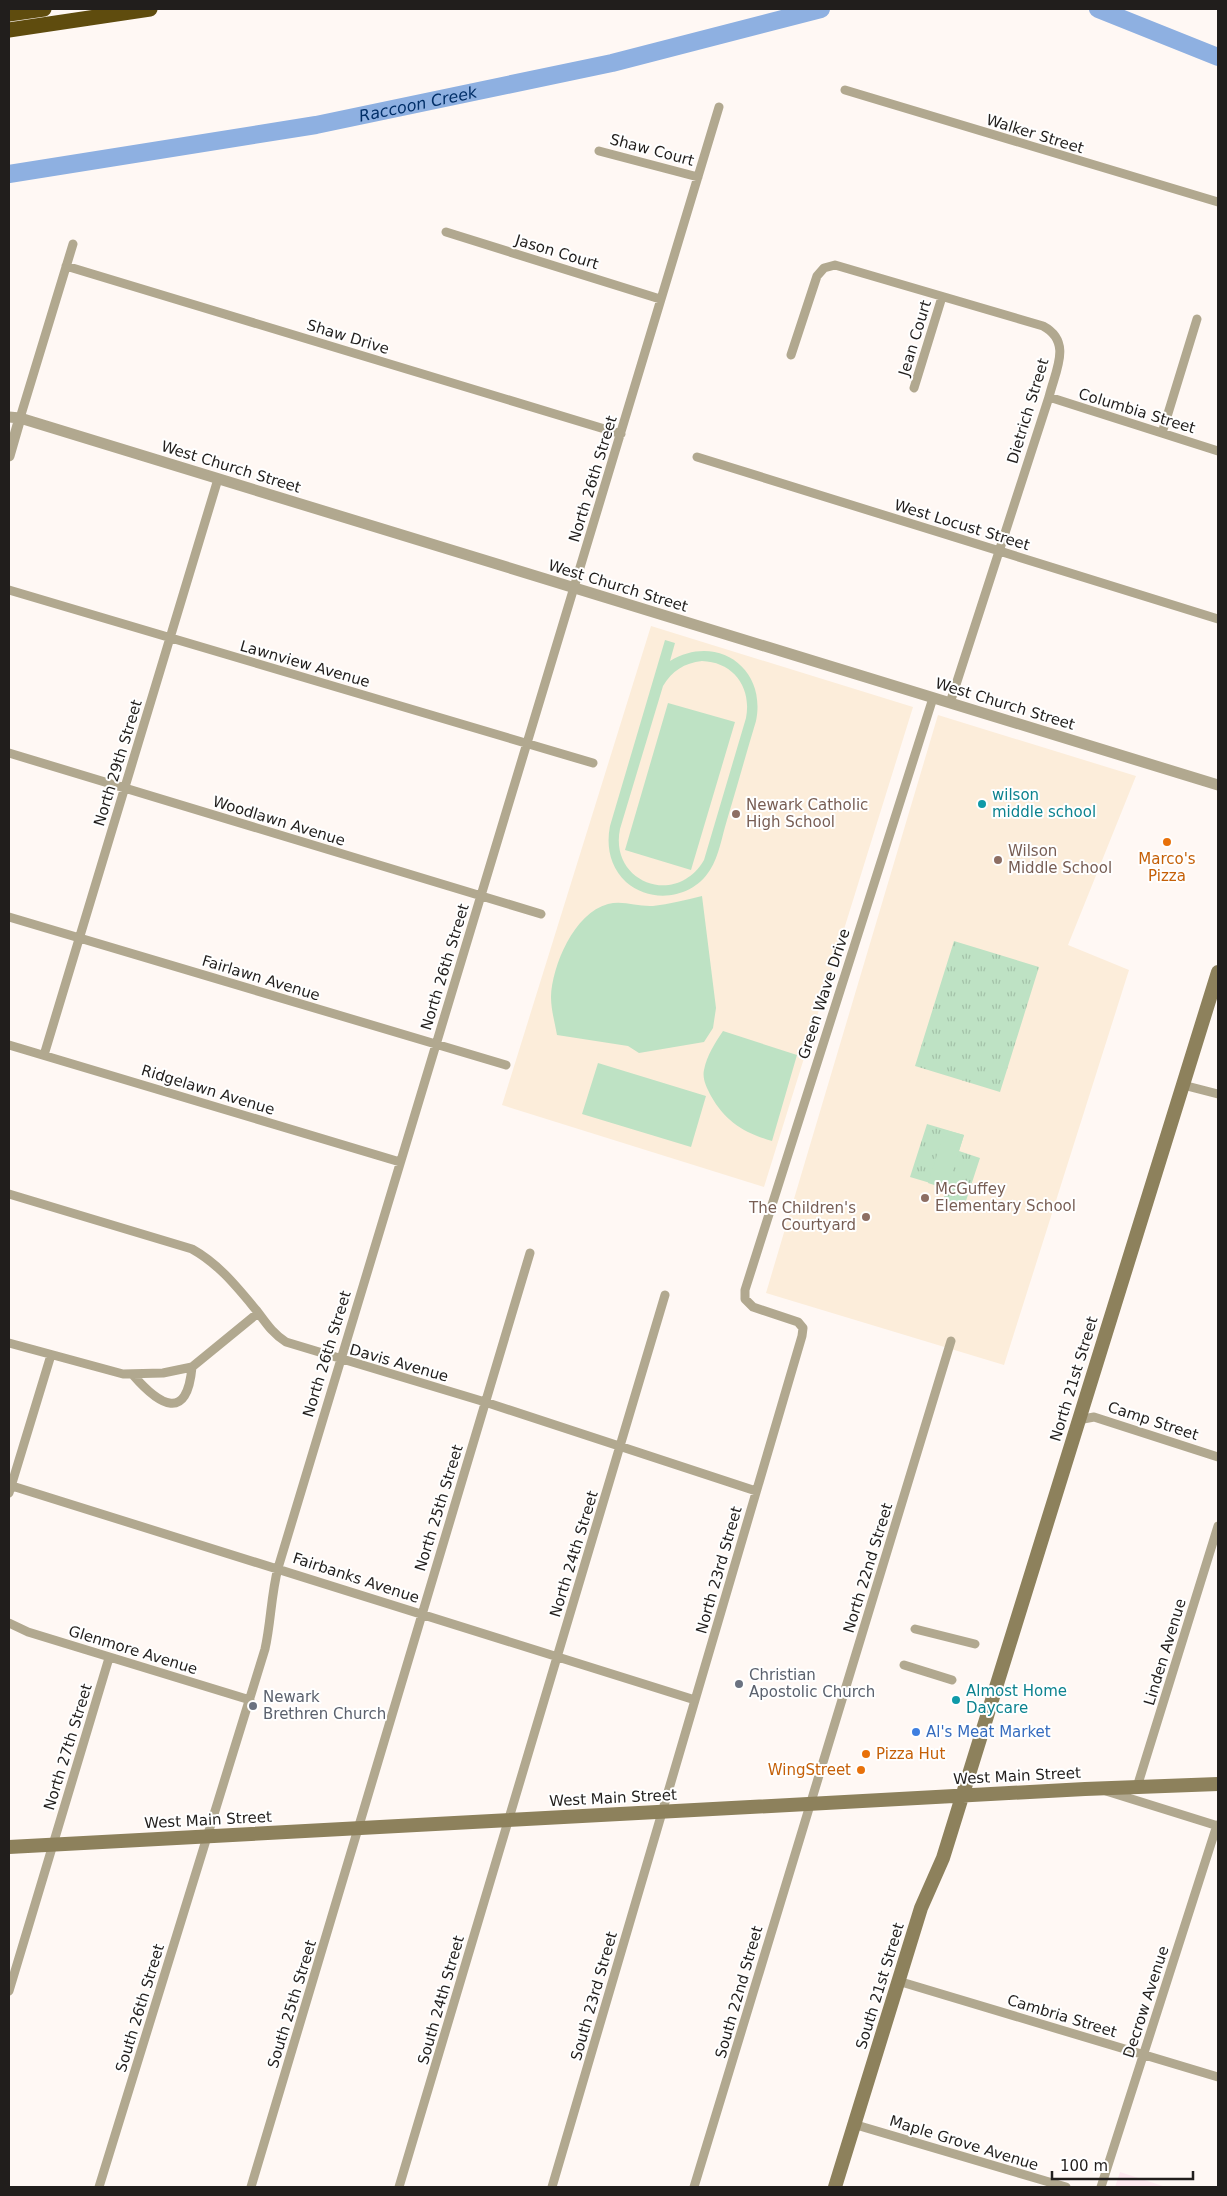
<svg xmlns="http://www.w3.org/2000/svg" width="1227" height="2196" font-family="'DejaVu Sans',sans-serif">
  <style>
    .industrial { fill: #fee9ef }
    .education { fill: #fcedda }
    .grass { fill: url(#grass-tufts) }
    .garden { fill: #bee2c4; fill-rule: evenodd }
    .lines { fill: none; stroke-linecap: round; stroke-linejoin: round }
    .river { stroke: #8eb0e1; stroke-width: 18 }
    .minor { stroke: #b1a88f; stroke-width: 9 }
    .tertiary { stroke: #b1a88f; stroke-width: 11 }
    .secondary { stroke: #8d815c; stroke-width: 14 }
    .motorway { stroke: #5f4c0e; stroke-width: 15 }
    .culture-dot { fill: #0f9aa8; stroke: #fff; stroke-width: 2 }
    .education-dot { fill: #8d6e63; stroke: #fff; stroke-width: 2 }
    .food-dot { fill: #e8710a; stroke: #fff; stroke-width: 2 }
    .worship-dot { fill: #6b7280; stroke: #fff; stroke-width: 2 }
    .shop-dot { fill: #3f7fe0; stroke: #fff; stroke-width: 2 }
    .labels { text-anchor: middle; stroke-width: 4; stroke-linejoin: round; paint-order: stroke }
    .street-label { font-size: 15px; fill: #211e1c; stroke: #fff }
    .culture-label { font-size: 15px; fill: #0d838f; stroke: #fff; text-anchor: start }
    .education-label { font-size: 15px; fill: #785e54; stroke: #fff; text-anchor: start }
    .food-label { font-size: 15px; fill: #c56008; stroke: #fff }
    .worship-label { font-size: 15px; fill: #5b616d; stroke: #fff; text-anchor: start }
    .shop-label { font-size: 15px; fill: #366cbe; stroke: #fff; text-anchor: start }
    .water-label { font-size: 16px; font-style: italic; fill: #002e67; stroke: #fff }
  </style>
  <defs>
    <pattern id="grass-tufts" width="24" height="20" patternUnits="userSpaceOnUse" patternTransform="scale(1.25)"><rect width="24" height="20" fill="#bee2c4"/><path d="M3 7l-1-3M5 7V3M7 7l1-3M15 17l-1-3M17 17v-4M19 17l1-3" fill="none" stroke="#a3c1a8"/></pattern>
  </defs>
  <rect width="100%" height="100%" fill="#fff8f4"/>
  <path class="industrial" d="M1120 2172 1166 2187H1115Z"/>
  <path class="education" d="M651 626 913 707 764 1187 502 1105Z
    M938 715 1136 776 1068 945 1129 970 1004 1365 766 1293Z"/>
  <path class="grass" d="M954 941 1039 967 1000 1092 915 1066Z
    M927 1124 964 1135 959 1151 980 1158 963 1210 942 1203 947 1188 910 1177Z"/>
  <path class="garden" d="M665 640 675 643 670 661C716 633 767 667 756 721 746 754 737 787 727 820 722 836 719 856 710 870 692 899 651 904 626 882 610 867 606 846 610 826ZM702 661C733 662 752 687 746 718L704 860C676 908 609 882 620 829L663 686C672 671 684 663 702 661Z
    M668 703 735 722 691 870 625 850Z
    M702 896 716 1008 713 1028 704 1042 639 1053 628 1046 557 1035C555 1023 551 1010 551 997 552 966 574 913 608 904 623 900 638 907 653 906 669 904 686 900 702 896Z
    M723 1031 797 1055 772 1141C744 1133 725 1121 711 1096 707 1088 702 1079 704 1070 707 1055 715 1043 723 1031Z
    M598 1063 706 1096 691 1147 582 1114Z
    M945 1130 964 1135 947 1189 928 1183Z"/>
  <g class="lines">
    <g class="river">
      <path d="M1098 9 1218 57"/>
      <path id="s1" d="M9 174 316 125 612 63 821 9"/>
    </g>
    <path class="minor" d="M845 90 1218 202
      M599 151 698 177
      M446 232 660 299
      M66 266 621 434
      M791 355 817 276 824 268 835 265 1043 326C1073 342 1055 371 1049 397L950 703
      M914 388 942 297
      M1049 397 1218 451
      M20 418 73 244
      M1162 433 1197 319
      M697 457 1218 619
      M9 590 593 763
      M9 753 541 914
      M9 917 506 1065
      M9 1045 400 1162
      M44 1055 218 479
      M1183 1085 1218 1094
      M9 1194 192 1249C219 1264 237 1287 257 1311 266 1323 273 1334 286 1342L485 1402 756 1491
      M9 1343 123 1374 163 1373 192 1367 258 1313
      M133 1375C160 1406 187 1422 192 1367
      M1078 1420 1094 1417 1218 1457
      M9 1485 695 1700
      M9 1493 51 1355
      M9 1623 28 1632 250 1700
      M915 1629 975 1644
      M904 1665 952 1680
      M1137 1787 1218 1526
      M1106 1791 1218 1826
      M898 1981 1218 2077
      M9 1991 109 1658
      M853 2124 1066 2187
      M99 2187 265 1649C271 1622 271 1595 278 1568L719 107
      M251 2187 530 1253
      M399 2187 665 1295
      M552 2187 802 1336 803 1328 798 1322 753 1307 745 1299V1290L933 698
      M694 2187 951 1341
      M1101 2187 1217 1825"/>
    <path class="tertiary" d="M9 417 20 418 1218 785
      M9 456 20 418"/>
    <path class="secondary" d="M9 1847 1085 1789 1218 1784
      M835 2187 921 1908 943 1858 1218 972"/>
    <path class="motorway" d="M9 14 44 9
      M9 30 150 9"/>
  </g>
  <g class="culture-dot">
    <circle cx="982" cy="804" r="5"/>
    <circle cx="956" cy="1700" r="5"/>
  </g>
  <g class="education-dot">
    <circle cx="736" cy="814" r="5"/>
    <circle cx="998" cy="860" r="5"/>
    <circle cx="925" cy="1198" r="5"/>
    <circle cx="866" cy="1217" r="5"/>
  </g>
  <g class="food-dot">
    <circle cx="1167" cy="842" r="5"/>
    <circle cx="866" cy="1754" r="5"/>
    <circle cx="861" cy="1770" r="5"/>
  </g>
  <g class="worship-dot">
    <circle cx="739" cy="1684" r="5"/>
    <circle cx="253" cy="1706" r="5"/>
  </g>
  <circle class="shop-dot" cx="916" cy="1732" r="5"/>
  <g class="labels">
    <g class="street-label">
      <text transform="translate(1035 134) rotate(17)" y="5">Walker Street</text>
      <text transform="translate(652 150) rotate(15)" y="5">Shaw Court</text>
      <text transform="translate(557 252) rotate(17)" y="5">Jason Court</text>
      <text transform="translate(348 337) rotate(17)" y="5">Shaw Drive</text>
      <text transform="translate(915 338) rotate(-73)" y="5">Jean Court</text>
      <text transform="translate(1028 411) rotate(-73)" y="5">Dietrich Street</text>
      <text transform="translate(1137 411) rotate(17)" y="5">Columbia Street</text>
      <text transform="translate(231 467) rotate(17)" y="5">West Church Street</text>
      <text transform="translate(593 479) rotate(-73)" y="5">North 26th Street</text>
      <text transform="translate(962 525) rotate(17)" y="5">West Locust Street</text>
      <text transform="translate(618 586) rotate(17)" y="5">West Church Street</text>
      <text transform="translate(305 664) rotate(16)" y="5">Lawnview Avenue</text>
      <text transform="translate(1005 704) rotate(17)" y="5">West Church Street</text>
      <text transform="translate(118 763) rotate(-73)" y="5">North 29th Street</text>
      <text transform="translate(279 821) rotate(17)" y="5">Woodlawn Avenue</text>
      <text transform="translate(445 967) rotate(-73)" y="5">North 26th Street</text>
      <text transform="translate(261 978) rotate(17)" y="5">Fairlawn Avenue</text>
      <text transform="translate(824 994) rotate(-72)" y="5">Green Wave Drive</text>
      <text transform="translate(208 1090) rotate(17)" y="5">Ridgelawn Avenue</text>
      <text transform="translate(327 1354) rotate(-73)" y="5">North 26th Street</text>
      <text transform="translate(399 1363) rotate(16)" y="5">Davis Avenue</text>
      <text transform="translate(1074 1379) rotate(-73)" y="5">North 21st Street</text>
      <text transform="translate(1153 1421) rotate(18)" y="5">Camp Street</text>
      <text transform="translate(439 1508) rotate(-73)" y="5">North 25th Street</text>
      <text transform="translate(574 1554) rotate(-73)" y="5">North 24th Street</text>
      <text transform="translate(868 1568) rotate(-73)" y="5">North 22nd Street</text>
      <text transform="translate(719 1570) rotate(-74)" y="5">North 23rd Street</text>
      <text transform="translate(356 1578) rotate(18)" y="5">Fairbanks Avenue</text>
      <text transform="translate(133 1650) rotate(17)" y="5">Glenmore Avenue</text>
      <text transform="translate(1165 1652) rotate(-73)" y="5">Linden Avenue</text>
      <text transform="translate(68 1747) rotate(-73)" y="5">North 27th Street</text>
      <text transform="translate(1017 1776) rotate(-3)" y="5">West Main Street</text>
      <text transform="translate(613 1798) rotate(-3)" y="5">West Main Street</text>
      <text transform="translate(208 1820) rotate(-3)" y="5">West Main Street</text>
      <text transform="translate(880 1986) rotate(-73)" y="5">South 21st Street</text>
      <text transform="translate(739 1992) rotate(-74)" y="5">South 22nd Street</text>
      <text transform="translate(594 1996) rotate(-74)" y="5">South 23rd Street</text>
      <text transform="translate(441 2000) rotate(-74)" y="5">South 24th Street</text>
      <text transform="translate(1146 2002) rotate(-72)" y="5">Decrow Avenue</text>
      <text transform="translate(292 2004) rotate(-73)" y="5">South 25th Street</text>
      <text transform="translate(140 2008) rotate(-73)" y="5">South 26th Street</text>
      <text transform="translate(1062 2016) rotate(17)" y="5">Cambria Street</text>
      <text transform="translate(964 2143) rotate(17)" y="5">Maple Grove Avenue</text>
    </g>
    <g class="culture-label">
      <text x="992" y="800">wilson<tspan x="992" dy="17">middle school</tspan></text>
      <text x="966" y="1696">Almost Home<tspan x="966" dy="17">Daycare</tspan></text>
    </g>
    <g class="education-label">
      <text x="746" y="810">Newark Catholic<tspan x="746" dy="17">High School</tspan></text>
      <text x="1008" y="856">Wilson<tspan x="1008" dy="17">Middle School</tspan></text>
      <text x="935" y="1194">McGuffey<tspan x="935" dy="17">Elementary School</tspan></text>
      <text x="856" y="1213" text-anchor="end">The Children's<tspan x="856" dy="17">Courtyard</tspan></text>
    </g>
    <g class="food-label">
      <text x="1167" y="864">Marco's<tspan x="1167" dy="17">Pizza</tspan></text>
      <text x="876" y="1759" text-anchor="start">Pizza Hut</text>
      <text x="851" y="1775" text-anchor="end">WingStreet</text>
    </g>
    <g class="worship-label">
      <text x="749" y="1680">Christian<tspan x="749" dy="17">Apostolic Church</tspan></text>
      <text x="263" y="1702">Newark<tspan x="263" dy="17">Brethren Church</tspan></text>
    </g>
    <g class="shop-label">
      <text x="926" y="1737">Al's Meat Market</text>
    </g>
    <g class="water-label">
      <text dy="6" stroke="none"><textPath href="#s1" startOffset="415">Raccoon Creek</textPath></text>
    </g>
  </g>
  <rect width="1227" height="2196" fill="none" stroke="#211e1c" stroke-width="20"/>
  <path d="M1052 2171v8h141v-8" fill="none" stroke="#211e1c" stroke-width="2.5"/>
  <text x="1060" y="2171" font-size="15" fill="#211e1c" stroke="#ffffff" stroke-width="4" paint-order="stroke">100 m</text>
</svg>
